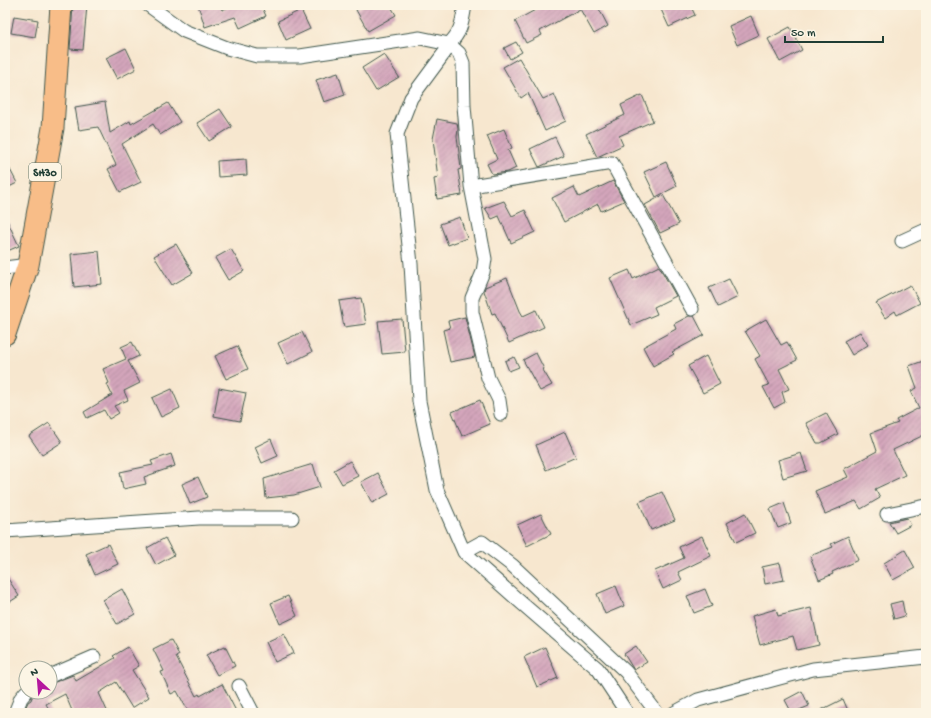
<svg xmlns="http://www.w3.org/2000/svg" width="931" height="718" font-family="'Gochi Hand',sans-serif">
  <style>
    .building { fill: url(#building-hatch) }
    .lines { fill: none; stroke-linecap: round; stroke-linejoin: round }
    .street-casing { stroke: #3f564b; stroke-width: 15 }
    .primary-casing { stroke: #3f564b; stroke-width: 23 }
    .street { stroke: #fff; stroke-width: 13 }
    .primary { stroke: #f8bd88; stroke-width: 21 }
    .labels { text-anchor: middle; stroke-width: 3; stroke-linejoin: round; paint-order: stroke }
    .shield { fill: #fcf5e5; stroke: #617469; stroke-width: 1 }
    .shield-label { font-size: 11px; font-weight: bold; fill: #1f3d34 }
  </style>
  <defs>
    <pattern id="building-hatch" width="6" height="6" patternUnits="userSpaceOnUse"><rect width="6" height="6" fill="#d4a6bc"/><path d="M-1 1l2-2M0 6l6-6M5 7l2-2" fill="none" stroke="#ab889a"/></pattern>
  </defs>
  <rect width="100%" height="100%" fill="#fcf5e5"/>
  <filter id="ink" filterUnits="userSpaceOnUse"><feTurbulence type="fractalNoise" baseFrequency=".025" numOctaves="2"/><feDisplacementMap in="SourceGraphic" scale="8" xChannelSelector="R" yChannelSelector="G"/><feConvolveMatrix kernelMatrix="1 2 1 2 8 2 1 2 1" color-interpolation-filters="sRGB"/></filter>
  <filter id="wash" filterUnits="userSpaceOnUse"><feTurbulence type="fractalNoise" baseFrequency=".012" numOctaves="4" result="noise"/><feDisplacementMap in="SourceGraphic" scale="16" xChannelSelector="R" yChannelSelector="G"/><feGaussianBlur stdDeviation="0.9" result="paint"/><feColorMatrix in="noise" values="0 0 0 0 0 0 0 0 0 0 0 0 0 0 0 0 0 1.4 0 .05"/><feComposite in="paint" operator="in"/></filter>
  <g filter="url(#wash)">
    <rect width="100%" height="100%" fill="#f7e7cf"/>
    <g id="blocks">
      <path class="building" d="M73 5H87L83 50 70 49Z
        M198 5H220L222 10 233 5H261L266 16 240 28 235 17 205 27Z
        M363 5H390L396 15 368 31 356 10Z
        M535 5H597L608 26 594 34 580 9 540 31 542 35 526 43 515 21 537 9Z
        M659 5H690L695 15 669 27Z
        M301 10 310 29 286 40 278 21Z
        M14 16 38 20 35 37 11 33Z
        M751 16 759 35 737 45 729 26Z
        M790 27 802 50 780 62 768 39Z
        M516 42 522 52 510 59 504 48Z
        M126 48 136 69 117 79 106 58Z
        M384 54 399 77 376 91 362 68Z
        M519 58 543 99 554 94 566 121 545 131 528 93 521 98 503 67Z
        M338 73 345 95 324 102 316 80Z
        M642 95 653 121 619 136 623 145 597 157 586 134 625 115 621 105Z
        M105 102 110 133 130 121 131 124 168 103 180 122 160 135 153 124 122 144 141 182 120 192 108 169 116 165 98 127 79 130 75 107Z
        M220 109 232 127 209 141 197 123Z
        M437 119 457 123 458 129 457 137 461 169 458 170 462 195 437 199 434 179 438 178 433 139Z
        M504 129 512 148 508 150 516 168 508 172 492 174 487 164 497 159 487 136Z
        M555 137 564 156 539 167 530 149Z
        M246 159 247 175 218 177 217 161Z
        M5 160 17 183 5 189Z
        M666 162 677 186 656 197 644 172Z
        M613 181 624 201 601 211 598 204 564 222 552 198 574 187 579 197Z
        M663 195 679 224 660 233 645 205Z
        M504 201 512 216 525 210 535 232 511 243 499 216 492 219 485 208Z
        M5 216 19 246 5 252Z
        M460 217 467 238 448 245 440 224Z
        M176 244 193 273 172 285 154 256Z
        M231 249 244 271 228 280 215 258Z
        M99 251 102 284 74 287 71 254Z
        M659 266 676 296 654 307 657 314 631 325 610 278 629 270 633 279Z
        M507 278 520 311 523 316 536 310 544 327 509 343 495 313 492 314 484 291 485 287Z
        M729 279 738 297 718 307 709 288Z
        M910 285 920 303 897 315 895 311 885 318 876 303Z
        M361 298 366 324 344 327 339 301Z
        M689 316H694L704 335 672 352 674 354 653 366 643 347 676 329 674 324Z
        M465 317 475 357 450 362 443 330 450 328 448 321Z
        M402 319 405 352 382 354 378 321Z
        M766 319 781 345 787 342 797 360 779 369 789 389 782 392 785 402 774 408 763 387 769 385 755 359 760 356 745 331Z
        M302 332 312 352 288 364 278 343Z
        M860 332 868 345 852 355 844 341Z
        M132 342 139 356 128 361 140 383 124 391 128 400 114 406 119 413 109 419 104 410 87 418 84 412 112 395 107 384 109 383 103 369 126 359 121 347Z
        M237 346 248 369 226 379 215 356Z
        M536 353 544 369 543 370 552 385 540 391 523 360Z
        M706 356 720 384 703 393 688 366Z
        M514 357 519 367 509 371 505 361Z
        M926 360V434L893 450 905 475 875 489 880 498 861 509 856 501 825 514 815 491 848 477 844 469 877 451 871 433 898 423 896 420 919 408 911 391 917 388 909 366Z
        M219 388 246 393 240 421 214 416Z
        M172 389 180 408 161 417 152 398Z
        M480 400 490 424 462 436 452 412Z
        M826 413 838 434 821 443H817L806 423Z
        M49 423 62 442 42 455 29 436Z
        M565 432 576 457 546 470 536 445Z
        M271 439 278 456 262 463 255 447Z
        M801 453 807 471 783 478 778 460Z
        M171 454 175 466 144 477 146 484 123 489 120 472 153 465 151 461Z
        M350 461 358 476 342 484 334 470Z
        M313 464 320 487 294 495 266 498 264 479Z
        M378 473 389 494 372 503 361 482Z
        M198 477 207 497 190 504 182 484Z
        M662 492 675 520 651 530 639 502Z
        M784 503 791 523 778 528 770 509Z
        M745 513 755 533 736 542 727 523Z
        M541 514 551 534 527 546 517 525Z
        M907 518 911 525 896 533 889 522Z
        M702 536 711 556 678 572 682 580 663 589 655 571 684 558 679 547Z
        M848 536 858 560 832 572 833 574 819 580 810 556 833 547 831 544Z
        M165 538 174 555 156 565 147 548Z
        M108 544 118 564 95 575 86 554Z
        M905 550 915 568 893 580 884 563Z
        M780 563 784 580 765 584 762 567Z
        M5 574 19 596 5 605Z
        M616 586 624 606 605 614 597 594Z
        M122 589 135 614 117 624 103 600Z
        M705 589 712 606 694 613 687 596Z
        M288 596 297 616 280 624 271 603Z
        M902 601 905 616 894 619 890 604Z
        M811 608 819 645 797 650 793 636 760 645 752 616 776 609 778 616Z
        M284 634 294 653 275 662 266 642Z
        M171 640 179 655 176 657 196 696 199 694 200 696 222 684 237 713H189L177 691 171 694 161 672 164 671 153 649Z
        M225 646 235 666 217 675 206 655Z
        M636 646 647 662 634 670 624 654Z
        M128 647 139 666 132 670 149 697 132 708 116 682 99 693 108 713H73L65 694 46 704 51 713H25L24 711 28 702 31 700 34 692H50V684L73 675 76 681 115 658 113 656Z
        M545 647 558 678 537 687 524 657Z
        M802 691 809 706 792 713 785 700Z
        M843 699 849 713H815Z"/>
    </g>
  </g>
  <g filter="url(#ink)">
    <use href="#blocks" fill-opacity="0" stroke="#3f564b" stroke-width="1"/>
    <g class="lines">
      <defs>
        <path id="street" d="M148 5 184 31 227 48 257 56H300L420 38 449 44 445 52 411 98 397 134 411 264 419 401 437 490 464 552 518 600 598 669 627 713
          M465 5C462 22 462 31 449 44L459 53 463 63 464 106 471 186 485 259 483 272 472 298V312L488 378 499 400 501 414
          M471 186 612 163 692 309
          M902 241 926 230
          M5 268 28 265
          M887 514 926 506
          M5 531 199 518H292
          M464 552 482 542 513 566 626 672 657 713
          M50 676 94 657
          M239 686 253 713
          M15 713 21 698 26 692
          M674 713 698 700 813 669 926 657"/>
        <path id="primary" d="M5 334 28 265 53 128 61 5"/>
      </defs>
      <use href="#street" class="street-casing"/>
      <use href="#primary" class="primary-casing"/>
      <use href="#street" class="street"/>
      <use href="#primary" class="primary"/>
    </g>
  </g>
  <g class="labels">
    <rect class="shield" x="29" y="163" width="32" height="18" rx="3"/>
    <g class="shield-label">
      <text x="45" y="176">SH30</text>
    </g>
  </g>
  <rect width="931" height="718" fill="none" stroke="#fcf5e5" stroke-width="20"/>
  <g transform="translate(38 680) rotate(334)"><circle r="19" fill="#fcf5e5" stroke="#a4ab9e"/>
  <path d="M0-3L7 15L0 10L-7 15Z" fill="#b5179e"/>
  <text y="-6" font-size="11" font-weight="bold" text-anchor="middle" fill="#1f3d34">N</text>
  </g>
  <path d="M785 36v6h98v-6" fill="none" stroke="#1f3d34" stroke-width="2"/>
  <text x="791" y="36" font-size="12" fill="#1f3d34" stroke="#fcf5e5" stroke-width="3" paint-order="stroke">50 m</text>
</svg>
